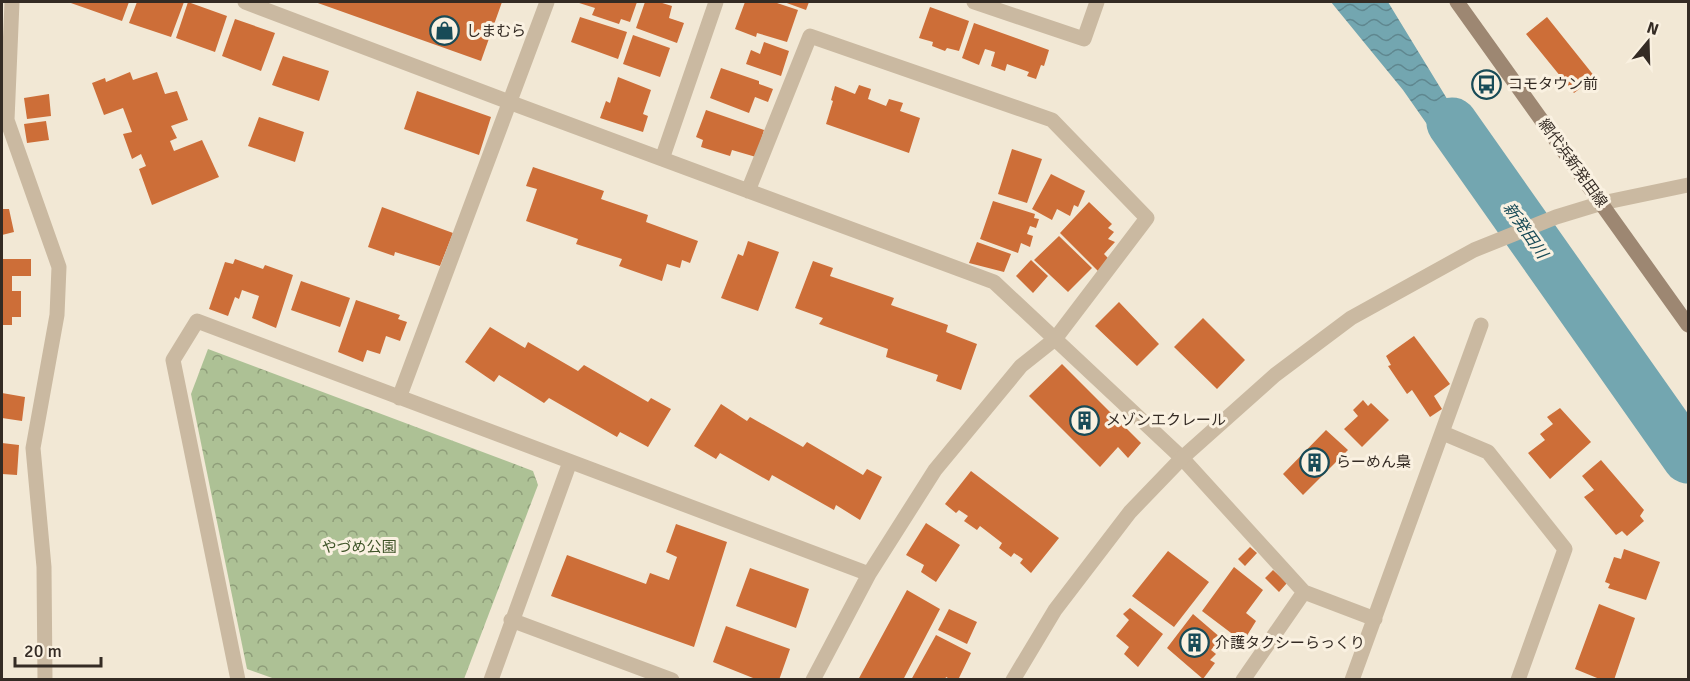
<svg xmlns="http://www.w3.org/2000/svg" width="1690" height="681" font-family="Signika,'Noto Sans JP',sans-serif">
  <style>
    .forest { fill: url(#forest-crowns) }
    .water { fill: url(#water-waves) }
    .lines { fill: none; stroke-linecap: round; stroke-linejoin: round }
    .river { stroke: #73a6b0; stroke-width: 51 }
    .building { fill: #cd6e38 }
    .minor { stroke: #cab9a1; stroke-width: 15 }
    .tertiary { stroke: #cab9a1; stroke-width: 15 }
    .secondary { stroke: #9d8772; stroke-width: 15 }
    .labels { text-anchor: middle; stroke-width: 6; stroke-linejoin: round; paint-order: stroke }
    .poi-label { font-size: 15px; fill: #342b24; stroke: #faf1e1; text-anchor: start }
    .street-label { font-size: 15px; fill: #342b24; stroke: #faf1e1 }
    .park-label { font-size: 15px; fill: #3e5327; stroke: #faf1e1 }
    .water-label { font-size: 16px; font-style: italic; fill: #184b57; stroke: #faf1e1 }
  </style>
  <defs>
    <pattern id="forest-crowns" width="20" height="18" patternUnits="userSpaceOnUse" patternTransform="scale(1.5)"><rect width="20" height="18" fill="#adc195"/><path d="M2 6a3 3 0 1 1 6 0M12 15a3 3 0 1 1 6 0" fill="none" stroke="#8e9d79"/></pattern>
    <pattern id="water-waves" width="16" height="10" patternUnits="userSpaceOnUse" patternTransform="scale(1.5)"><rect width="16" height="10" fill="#73a6b0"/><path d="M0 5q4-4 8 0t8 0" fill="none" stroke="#5f878f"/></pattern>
  </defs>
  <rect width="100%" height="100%" fill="#f2e8d5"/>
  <path class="forest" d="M208 349 533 471 538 485 464 679H275L247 669 191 394Z"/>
  <path class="water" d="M1331 2H1388L1449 102 1504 173 1493 181 1471 187 1403 90Z"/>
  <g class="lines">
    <path class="river" d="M1452 123 1688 458"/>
  </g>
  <path class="building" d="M68 2H129L122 21Z
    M137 2H184L171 37 129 23Z
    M188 2 227 16 215 52 176 38Z
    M315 2H502L481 61Z
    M576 2H637L630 22 621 19 619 24 592 15 595 8Z
    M645 2H659L672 6 669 18 684 23 677 43 636 28Z
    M745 2H774L798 10 787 42 757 33 756 37 735 29Z
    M784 2H809L806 10Z
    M930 7 969 21 959 51 947 48 945 51 932 46 933 42 919 38Z
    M580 17 627 32 618 59 571 42Z
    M1547 17 1595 77 1574 93 1526 34Z
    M235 19 275 33 261 71 222 56Z
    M974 23 1049 50 1044 66 1041 65 1036 79 1027 76 1029 72 1007 64 1005 71 991 66 995 52 985 49 979 65 962 58Z
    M633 35 670 48 660 77 623 64Z
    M764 42 789 51 781 76 746 64 751 50 760 54Z
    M283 56 329 71 319 101 272 85Z
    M721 68 759 81V84L773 89 768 102 755 97 749 113 710 98Z
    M130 72 133 80 157 72 165 94 177 91 188 120 171 126 177 138 170 141 174 151 202 140 219 177 152 205 139 169 146 166 141 154 132 159 123 134 132 132 123 108 104 115 92 83 105 78 106 82Z
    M618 77 651 90 643 114 648 116 643 132 600 118 606 101 610 103Z
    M859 85 871 89 868 99 886 106 889 99 903 103 900 111 920 118 909 153 826 124 833 101 831 100 835 86 855 94Z
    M417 91 491 117 479 155 404 129Z
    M49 94 51 116 27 119 24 98Z
    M706 110 764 130 756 157 732 150 730 156 701 147 703 140 696 137Z
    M259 117 304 132 295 162 248 146Z
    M46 121 49 140 27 143 24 124Z
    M1012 149 1042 159 1027 203 998 194Z
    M533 167 604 191 601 199 648 215 646 222 698 241 690 263 682 260 680 268 667 264 662 281 619 266 622 259 576 244 578 239 526 221 537 189 526 186Z
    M1051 174 1085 191 1078 207 1074 205 1070 216 1057 209 1052 220 1032 209Z
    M993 201 1035 214 1034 218 1039 219 1036 228 1030 226 1027 234 1033 236 1030 247 1021 243 1018 253 980 239Z
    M1089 202 1112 224 1108 228 1114 232 1108 239 1115 242 1104 254 1109 259 1098 271 1060 233Z
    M382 207 453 233 440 266 395 252 394 256 368 247Z
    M2 209H9L14 232 2 235Z
    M1059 236 1092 268 1068 292 1034 260Z
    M748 241 779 252 758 311 721 298 738 254 743 256Z
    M977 242 1011 254 1004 272 969 263Z
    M2 259H31V276H12V291H21V317H12V325H2Z
    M235 259 263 269 265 265 293 275 276 328 252 318 259 296 242 290 239 299 235 297 228 316 209 309 225 262 233 264Z
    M1031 260 1048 276 1033 293 1016 276Z
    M813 261 833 268 830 276 894 298 891 305 948 325 946 332 977 344 961 390 936 381 938 375 886 357 888 349 819 324 823 318 795 308Z
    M301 281 350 298 340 327 291 310Z
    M356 300 400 315 398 319 407 322 400 341 386 336 380 354 367 350 363 362 338 352Z
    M1119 302 1159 344 1137 366 1095 326Z
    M1203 318 1245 360 1217 389 1174 347Z
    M490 327 525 348 528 342 578 371 584 365 648 402 651 398 671 409 648 447 620 432 617 437 549 398 544 403 499 375 494 382 465 362Z
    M1414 336 1450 384 1434 396 1442 409 1430 417 1412 390 1407 394 1388 366 1391 365 1386 356Z
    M1062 364 1141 443 1128 458 1118 447 1100 467 1029 396Z
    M2 393 25 397 22 421 2 418Z
    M1363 400 1368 406 1371 403 1389 420 1362 447 1344 429 1358 416 1353 410Z
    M721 404 747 421 750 417 803 447 807 442 863 475 867 469 882 477 860 520 836 505 834 510 772 475 769 481 720 453 716 459 694 446Z
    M1560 408 1591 442 1550 479 1528 453 1545 440 1540 434 1553 424 1547 417Z
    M1326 430 1348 450 1303 495 1283 474Z
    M2 443 19 445 17 475 2 474Z
    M1601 460 1644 510 1640 516 1644 521 1627 536 1622 531 1616 535 1584 497 1594 490 1582 476Z
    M971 471 1059 538 1031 573 1020 563 1023 559 1014 553 1011 557 999 548 1002 543 980 526 977 530 964 521 968 516 959 510 956 513 945 504Z
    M926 523 960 545 936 582 921 572 924 565 906 555Z
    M676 524 727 542 694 647 551 596 567 555 646 584 650 573 669 580 677 557 666 552Z
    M1250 547 1257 553 1245 566 1238 559Z
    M1624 549 1660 562 1646 600 1608 588 1610 584 1605 582 1614 557 1621 559Z
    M1168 551 1209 582 1174 627 1132 596Z
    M1234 567 1263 590 1246 613 1256 621 1243 642 1202 611Z
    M750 568 809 589 796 628 736 606Z
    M1273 570 1287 583 1279 592 1265 578Z
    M907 590 940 609 903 680H858Z
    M1599 604 1635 618 1614 680H1602L1575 669Z
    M1130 608 1163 634 1138 667 1124 654 1129 647 1116 636 1129 620 1123 614Z
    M949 609 977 622 967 644 938 630Z
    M1193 614 1221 638 1211 650 1216 654 1210 660 1215 663 1203 679 1167 648Z
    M726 626 790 649 779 680H758L713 662Z
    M936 635 971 653 958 680H952L946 677 945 680H911Z"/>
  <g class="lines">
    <path class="minor" d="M12 2 7 120 59 267 57 315 33 448 44 567 45 680
      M245 2 509 102 994 282 1182 458 1304 592 1375 619
      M974 2 1084 39 1097 2
      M662 159 716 2
      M748 191 810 36 1052 120 1147 218 1055 339 1021 366 935 470 869 574 813 680
      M399 398 547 2
      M1443 433 1488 452 1565 549 1518 680
      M511 620 672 680
      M238 680 173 360 197 321 869 574
      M491 680 570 462
      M1243 680 1304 592
      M1352 680 1481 325"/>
    <path class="tertiary" d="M1013 680 1055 610 1130 512 1182 458 1275 375 1351 318 1474 250 1556 217 1602 203 1688 185"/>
    <path class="secondary" d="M1457 2 1688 325"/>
  </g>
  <defs>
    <symbol id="shop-ring" viewBox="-11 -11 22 22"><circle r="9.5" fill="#faf1e1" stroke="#184b57" stroke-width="1.5"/><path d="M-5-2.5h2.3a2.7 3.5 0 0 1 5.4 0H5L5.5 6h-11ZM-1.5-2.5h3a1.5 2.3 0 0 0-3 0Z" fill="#184b57"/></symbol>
    <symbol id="bus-ring" viewBox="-11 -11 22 22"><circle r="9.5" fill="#faf1e1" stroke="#184b57" stroke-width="1.5"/><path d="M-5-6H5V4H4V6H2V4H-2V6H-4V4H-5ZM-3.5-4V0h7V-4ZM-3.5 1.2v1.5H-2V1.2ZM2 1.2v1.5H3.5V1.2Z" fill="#184b57"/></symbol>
    <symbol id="building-ring" viewBox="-11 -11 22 22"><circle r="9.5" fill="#faf1e1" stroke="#184b57" stroke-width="1.5"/><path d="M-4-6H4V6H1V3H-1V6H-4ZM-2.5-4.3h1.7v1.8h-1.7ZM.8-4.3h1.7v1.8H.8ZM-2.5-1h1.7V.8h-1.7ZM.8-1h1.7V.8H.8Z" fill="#184b57"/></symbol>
  </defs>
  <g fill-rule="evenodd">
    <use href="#shop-ring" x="428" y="14" width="33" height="33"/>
    <use href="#bus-ring" x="1470" y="68" width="33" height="33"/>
    <use href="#building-ring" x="1068" y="404" width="33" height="33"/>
    <use href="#building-ring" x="1298" y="446" width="33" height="33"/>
    <use href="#building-ring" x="1178" y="626" width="33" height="33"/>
  </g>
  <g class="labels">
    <g class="poi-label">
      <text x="466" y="36">しまむら</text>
      <text x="1508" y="89">コモタウン前</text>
      <text x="1106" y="425">メゾンエクレール</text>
      <text x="1336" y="467">らーめん梟</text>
      <text x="1215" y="648">介護タクシーらっくり</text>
    </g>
    <g class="street-label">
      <text transform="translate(1573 163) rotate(54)" y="5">網代浜新発田線</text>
    </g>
    <g class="park-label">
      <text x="359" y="552">やづめ公園</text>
    </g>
    <g class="water-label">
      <text transform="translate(1526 230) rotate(55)" y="6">新発田川</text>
    </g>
  </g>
  <rect width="1690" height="681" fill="none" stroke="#342b24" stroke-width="6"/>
  <g transform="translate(1648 42) rotate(19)" stroke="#faf1e1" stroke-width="4.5" paint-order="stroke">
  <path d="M0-4.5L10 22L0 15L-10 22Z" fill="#342b24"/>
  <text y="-9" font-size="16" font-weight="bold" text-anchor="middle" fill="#342b24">N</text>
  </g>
  <path d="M15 657v9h86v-9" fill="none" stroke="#342b24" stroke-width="3"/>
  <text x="24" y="657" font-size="18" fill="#342b24" stroke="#faf1e1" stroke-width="4.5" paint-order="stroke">20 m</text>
</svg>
